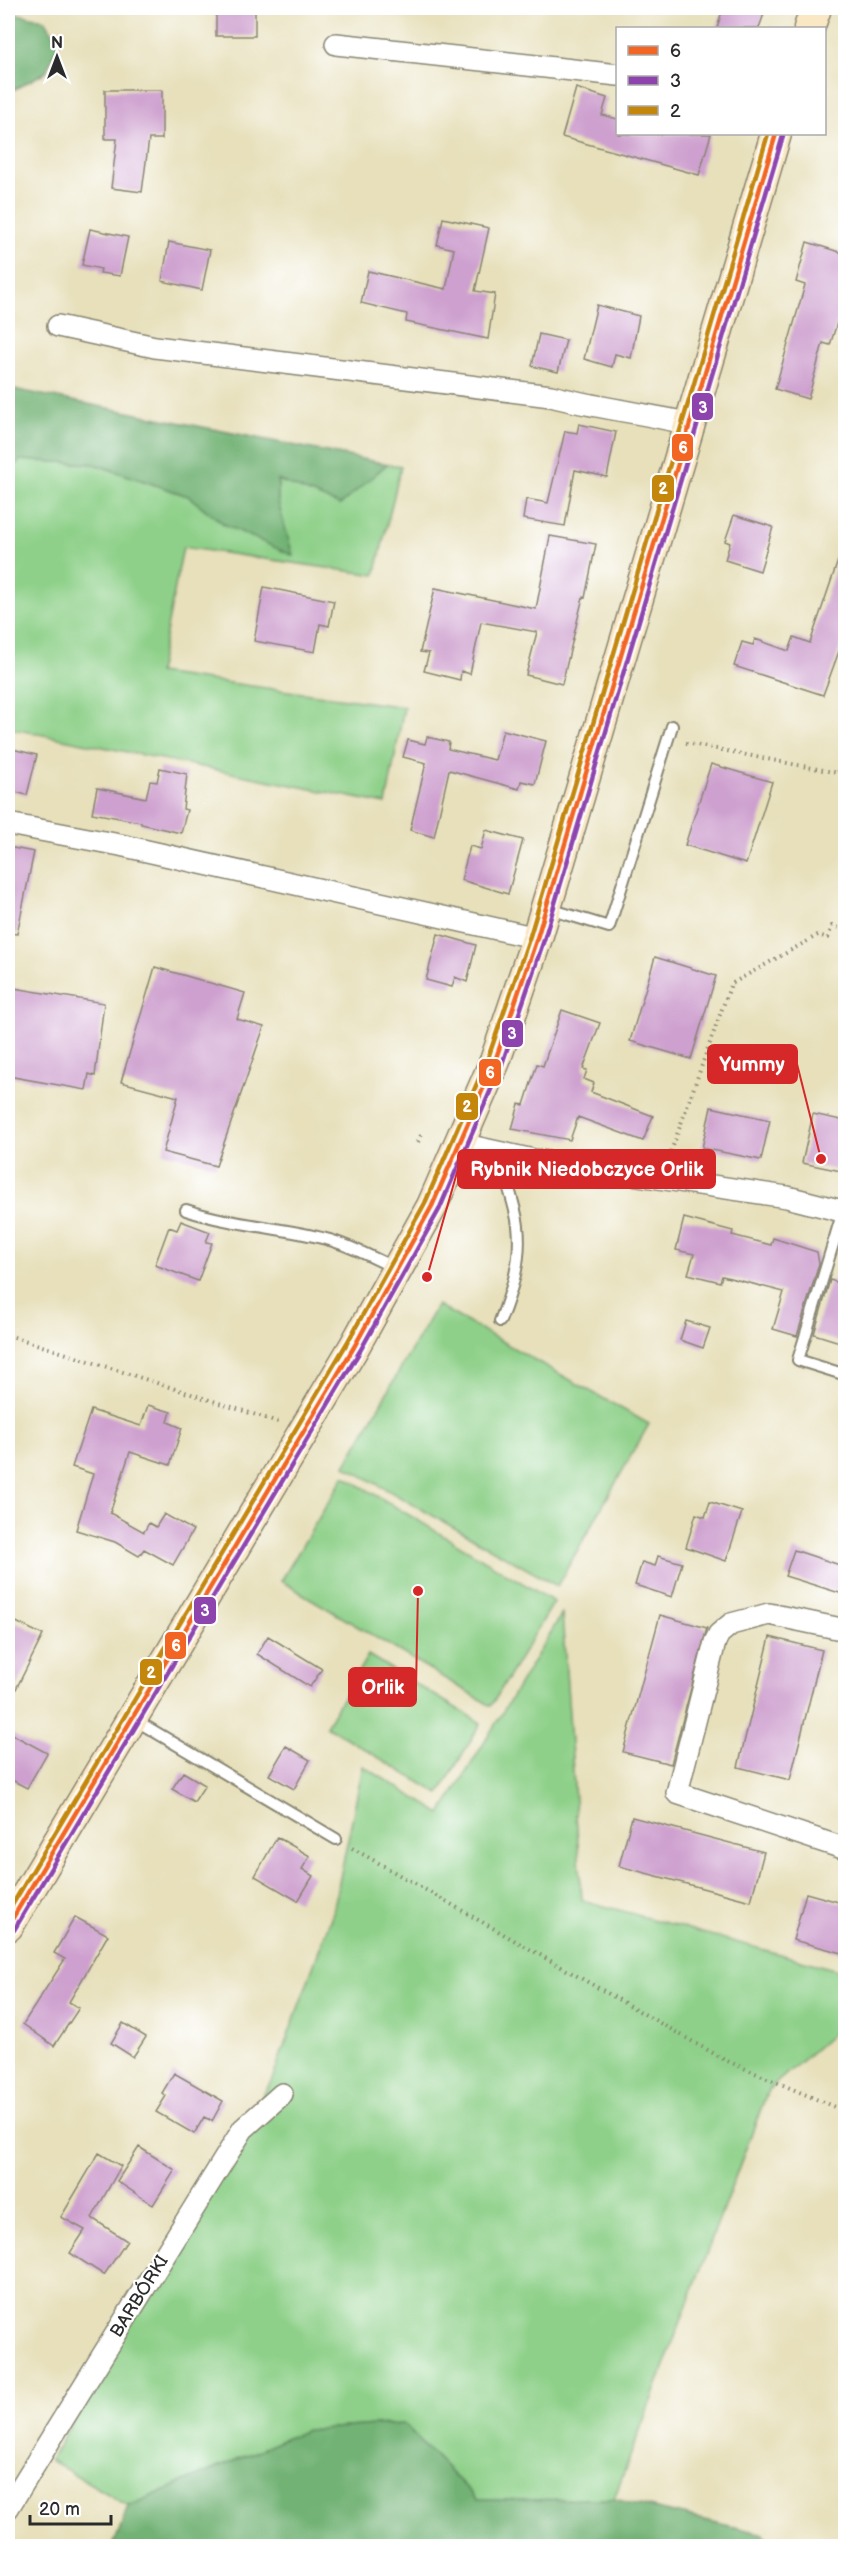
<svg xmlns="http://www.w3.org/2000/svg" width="853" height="2554" font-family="'Balsamiq Sans',sans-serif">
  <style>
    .green { fill: #8ed089; stroke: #5c7e5a; stroke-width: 1.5 }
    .forest { fill: #72b275; stroke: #4e6e50; stroke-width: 1.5 }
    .building { fill: #cea0cf }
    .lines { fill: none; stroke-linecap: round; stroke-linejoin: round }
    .lane-casing { stroke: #898673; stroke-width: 14 }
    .street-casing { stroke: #898673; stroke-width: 24 }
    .secondary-casing { stroke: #898673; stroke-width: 33 }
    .path { stroke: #898673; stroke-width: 4; stroke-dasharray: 1.5 4.5; stroke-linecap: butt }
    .lane { stroke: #fff; stroke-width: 10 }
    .street { stroke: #fff; stroke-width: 21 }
    .secondary { stroke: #fae7c3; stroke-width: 30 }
    .bus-1-casing { stroke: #fff; stroke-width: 9 }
    .bus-2-casing { stroke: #fff; stroke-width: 9 }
    .bus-3-casing { stroke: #fff; stroke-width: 9 }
    .bus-1 { stroke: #f26522; stroke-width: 4.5 }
    .bus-2 { stroke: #8e44ad; stroke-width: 4.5 }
    .bus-3 { stroke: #c4870b; stroke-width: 4.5 }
    .labels { text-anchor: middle; stroke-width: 4.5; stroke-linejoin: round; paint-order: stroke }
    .street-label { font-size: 18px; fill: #2b2b2b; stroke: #fff }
    .leader { fill: none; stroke: #d62828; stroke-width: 2 }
    .callout-dot { fill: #d62828; stroke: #fff; stroke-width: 2 }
    .callout { fill: #d62828; stroke: #d62828; stroke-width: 2 }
    .callout-label { font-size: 20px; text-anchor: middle; font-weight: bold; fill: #fff }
    .line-badge { stroke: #fff; stroke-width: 2 }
    .badge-label { font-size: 16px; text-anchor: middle; font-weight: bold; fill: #fff }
  </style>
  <rect width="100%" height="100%" fill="#fff"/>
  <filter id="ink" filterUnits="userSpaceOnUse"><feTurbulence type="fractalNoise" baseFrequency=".0167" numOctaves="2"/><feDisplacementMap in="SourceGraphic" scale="12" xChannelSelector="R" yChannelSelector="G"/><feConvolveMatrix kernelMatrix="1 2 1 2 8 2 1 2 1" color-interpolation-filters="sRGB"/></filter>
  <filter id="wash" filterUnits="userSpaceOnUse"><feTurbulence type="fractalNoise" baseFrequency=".008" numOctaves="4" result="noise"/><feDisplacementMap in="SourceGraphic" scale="24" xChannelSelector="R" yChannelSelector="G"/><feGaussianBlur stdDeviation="1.35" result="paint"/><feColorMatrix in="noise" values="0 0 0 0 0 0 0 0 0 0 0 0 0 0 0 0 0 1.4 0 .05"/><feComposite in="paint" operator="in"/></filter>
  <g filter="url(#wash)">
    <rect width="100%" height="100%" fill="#e7e0bb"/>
    <path class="green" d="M20 460 94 464 188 496 224 524 292 555 278 502V480L340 505 387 464 401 466 375 575 183 547 158 673 404 707 386 804 8 728V473Z
      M437 1305 649 1424 557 1586 345 1466Z
      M344 1476 554 1602 491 1706 281 1581Z
      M562 1614 582 1900 845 1972V2023L768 2090 614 2499 478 2500 403 2423 306 2430 128 2506 50 2460 272 2080 333 1912 363 1766 441 1814Z
      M368 1655 481 1723 439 1794 326 1726Z"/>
    <path class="forest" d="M8 12 45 20 59 42 46 72 8 93Z
      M8 388 387 464 340 505 278 480V502L293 556 224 524 188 496 94 464 20 460 8 473Z
      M403 2423 478 2500 614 2499 764 2534 775 2546H113L128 2506 306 2430Z"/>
    <g id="blocks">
      <path class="building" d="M216 8H255V36H216Z
        M723 8H766L759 28H717Z
        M576 88 607 98 602 115 618 119V134H711L699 175 562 137Z
        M105 90H162V139H149L142 192 111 188 117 139H105Z
        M443 218 489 228 475 291 495 294 488 339 406 322 407 314 361 303 368 271 446 289 454 249 437 245Z
        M90 229 128 237 120 276 100 273 101 269 82 265Z
        M169 242 210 250 202 290 162 281Z
        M807 242 846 254V295L830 345 823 343 808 399 775 389 805 285 796 282Z
        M597 305 639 316 631 358 615 354 612 367 584 359Z
        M539 334 566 340 558 372 532 366Z
        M579 424 616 432 607 477 575 470 565 526 523 519 526 499 548 503 565 431 577 433Z
        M734 515 773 527 760 571 725 560 730 543 725 541Z
        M550 536 596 544 585 598 583 597 562 684 526 675 537 632 481 622 470 674 461 671 460 680 424 671 429 653 420 652 435 588 536 609Z
        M842 549 846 550V632L823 695 734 666 742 642 753 645 755 639 789 651 794 637 810 643Z
        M264 587 334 601 329 626 320 624 315 652 254 641Z
        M503 730 546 741 535 784 521 781 519 789 449 770 434 837 410 830 426 763 403 757 408 740 425 744 427 737 449 742 448 749 495 760Z
        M8 748 37 755 27 795 8 790Z
        M711 764 772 782 746 864 685 845Z
        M160 768 187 774 183 809 187 810 181 833 141 824V822L92 813 97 788 146 798 150 781 157 782Z
        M486 830 523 840 508 894 461 880 470 846 481 849Z
        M8 847 34 852 17 934 8 933Z
        M438 934 476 945 467 982 455 977 452 987 426 980Z
        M655 957 716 976 691 1059 630 1041Z
        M155 967 245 993 237 1019 264 1027 216 1166 163 1152 178 1097 121 1082Z
        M8 987 104 1003 95 1076 89 1074 86 1090 8 1076Z
        M562 1010 600 1023 583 1069 587 1070 584 1079 594 1083 591 1092 653 1116 643 1141 578 1117 570 1140 512 1129 519 1104 524 1105 537 1064 543 1066Z
        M711 1107 770 1120 761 1160 702 1148Z
        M813 1114 846 1121V1172L802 1163Z
        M684 1218 733 1231 732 1235 771 1245 773 1238 817 1252 819 1264 797 1336 773 1329 784 1292 722 1276 720 1282 688 1274 694 1254 676 1250Z
        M181 1221 210 1232 206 1242 212 1243 198 1281 155 1265 169 1227 177 1230Z
        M830 1280 846 1285V1344L814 1334Z
        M686 1321 710 1328 703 1348 680 1340Z
        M148 1405 171 1412 168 1422 182 1428 170 1465 130 1452 110 1513 144 1532 149 1523 156 1527 164 1514 193 1530 173 1565 144 1549 139 1556 115 1542 76 1530 93 1474 72 1467 91 1410 141 1426Z
        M710 1502 742 1512 726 1561 686 1547 696 1514 705 1517Z
        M794 1550 846 1567V1595L785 1576Z
        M658 1556 682 1563 672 1597 635 1585 642 1562 655 1566Z
        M660 1615 707 1628 671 1764 623 1752Z
        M8 1618 43 1635 8 1705Z
        M268 1636 322 1669 310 1687 257 1654Z
        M770 1637 822 1650 790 1780 738 1767Z
        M8 1732 47 1753 27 1788 8 1778Z
        M286 1746 310 1760 294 1789 269 1775Z
        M183 1772 205 1785 194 1802 172 1789Z
        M632 1817 764 1852 751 1901 619 1866Z
        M277 1837 310 1856 302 1869 313 1876 298 1901 255 1876Z
        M806 1893 846 1904V1954L793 1940Z
        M75 1917 108 1935 69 2002 79 2008 54 2046 23 2024 65 1959 54 1953Z
        M123 2023 146 2037 133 2057 111 2043Z
        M174 2073 223 2101 212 2121 204 2117 194 2134 156 2112 166 2096 162 2093Z
        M139 2147 175 2170 153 2205 117 2181Z
        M99 2153 121 2166 92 2218 127 2241 104 2275 70 2253 85 2230 61 2217Z"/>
    </g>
  </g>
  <g filter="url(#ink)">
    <use href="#blocks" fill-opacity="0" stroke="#898673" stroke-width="1.5"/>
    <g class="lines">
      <defs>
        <path id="lane" d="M546 908 609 927 672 726
          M499 1154C504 1177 515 1202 518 1226 522 1259 512 1291 500 1321
          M186 1210C231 1225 280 1227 326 1239 350 1245 373 1258 395 1268
          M843 1211 798 1360 846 1375
          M135 1720 336 1839"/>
        <path id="street" d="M336 44 618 75
          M58 326 155 347 551 396C597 408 644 413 690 424
          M8 824 120 845 537 938
          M461 1144 529 1159 787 1197 846 1212
          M846 1630 769 1614 731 1624 719 1634 715 1642 677 1793 846 1849
          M8 2508 243 2129 282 2094"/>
        <path id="secondary" d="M809 28 816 8
          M8 1926 354 1347 432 1206 495 1061 537 938 776 134"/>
      </defs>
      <use href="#lane" class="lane-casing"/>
      <use href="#street" class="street-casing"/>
      <use href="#secondary" class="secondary-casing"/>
      <path class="path" d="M686 743 838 773 846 750
        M418 1142 422 1133
        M669 1157 731 984 818 935 828 938 832 926 846 929
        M8 1335 278 1422
        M352 1848 725 2060 846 2112"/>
      <use href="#lane" class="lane"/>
      <use href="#street" class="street"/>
      <use href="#secondary" class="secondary"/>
      <defs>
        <path id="bus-1" d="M8 1926 354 1347 432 1206 495 1061 537 938 776 134"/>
        <path id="bus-2" d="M14 1930 360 1351 439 1210 502 1064 544 940 783 136"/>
        <path id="bus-3" d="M8 1912 347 1343 425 1203 488 1058 530 936 768 134"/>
      </defs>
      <use href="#bus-1" class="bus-1-casing"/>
      <use href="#bus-2" class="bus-2-casing"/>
      <use href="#bus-3" class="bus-3-casing"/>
      <use href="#bus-1" class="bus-1"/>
      <use href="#bus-2" class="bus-2"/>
      <use href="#bus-3" class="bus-3"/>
    </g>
  </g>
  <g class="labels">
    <g class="street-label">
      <text transform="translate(139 2296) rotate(-58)" y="6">BARBÓRKI</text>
    </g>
  </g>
  <path class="leader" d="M821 1159L797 1064M427 1277L458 1169M418 1591L416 1687"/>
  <g class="callout-dot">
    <circle cx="821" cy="1159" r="6"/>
    <circle cx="427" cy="1277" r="6"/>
    <circle cx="418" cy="1591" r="6"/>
  </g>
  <g class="callout">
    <rect x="708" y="1045" width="89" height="38" rx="6"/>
    <rect x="458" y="1150" width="257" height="38" rx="6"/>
    <rect x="349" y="1668" width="67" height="38" rx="6"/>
  </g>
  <g class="callout-label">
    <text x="752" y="1071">Yummy</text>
    <text x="587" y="1176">Rybnik Niedobczyce Orlik</text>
    <text x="383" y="1694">Orlik</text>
  </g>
  <g class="line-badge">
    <rect x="691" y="392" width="23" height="29" rx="6" fill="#8e44ad"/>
    <rect x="671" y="433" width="23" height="29" rx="6" fill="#f26522"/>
    <rect x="651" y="474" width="24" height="29" rx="6" fill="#c4870b"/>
    <rect x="501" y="1019" width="23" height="29" rx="6" fill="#8e44ad"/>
    <rect x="478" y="1058" width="24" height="29" rx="6" fill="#f26522"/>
    <rect x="455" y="1092" width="24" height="29" rx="6" fill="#c4870b"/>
    <rect x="193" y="1596" width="24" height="29" rx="6" fill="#8e44ad"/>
    <rect x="164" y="1631" width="23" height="29" rx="6" fill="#f26522"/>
    <rect x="139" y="1658" width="24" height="28" rx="6" fill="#c4870b"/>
  </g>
  <g class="badge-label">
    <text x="703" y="413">3</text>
    <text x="683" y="453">6</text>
    <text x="663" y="494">2</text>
    <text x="512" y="1039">3</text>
    <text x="490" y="1078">6</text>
    <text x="467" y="1112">2</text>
    <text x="205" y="1616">3</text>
    <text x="176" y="1651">6</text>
    <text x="151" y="1678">2</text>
  </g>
  <rect width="853" height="2554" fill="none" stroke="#fff" stroke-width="30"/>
  <rect x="616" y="27" width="210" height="108" fill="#ffffff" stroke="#aaaaaa" stroke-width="1.5"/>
  <rect x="628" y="46" width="30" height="9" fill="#f26522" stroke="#aaaaaa" stroke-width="1.5"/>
  <text x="670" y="57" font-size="18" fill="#2b2b2b">6</text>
  <rect x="628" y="76" width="30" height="9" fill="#8e44ad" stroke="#aaaaaa" stroke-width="1.5"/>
  <text x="670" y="87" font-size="18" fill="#2b2b2b">3</text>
  <rect x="628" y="106" width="30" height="9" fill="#c4870b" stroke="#aaaaaa" stroke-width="1.5"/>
  <text x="670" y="117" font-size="18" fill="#2b2b2b">2</text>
  <g transform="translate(57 57)" stroke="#ffffff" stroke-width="4.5" paint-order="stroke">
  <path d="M0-4.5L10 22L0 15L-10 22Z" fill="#2b2b2b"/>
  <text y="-9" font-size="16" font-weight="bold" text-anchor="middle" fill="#2b2b2b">N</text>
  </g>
  <path d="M30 2515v9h81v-9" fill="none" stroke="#2b2b2b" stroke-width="3"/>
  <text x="39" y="2515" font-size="18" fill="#2b2b2b" stroke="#ffffff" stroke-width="4.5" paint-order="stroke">20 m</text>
</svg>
